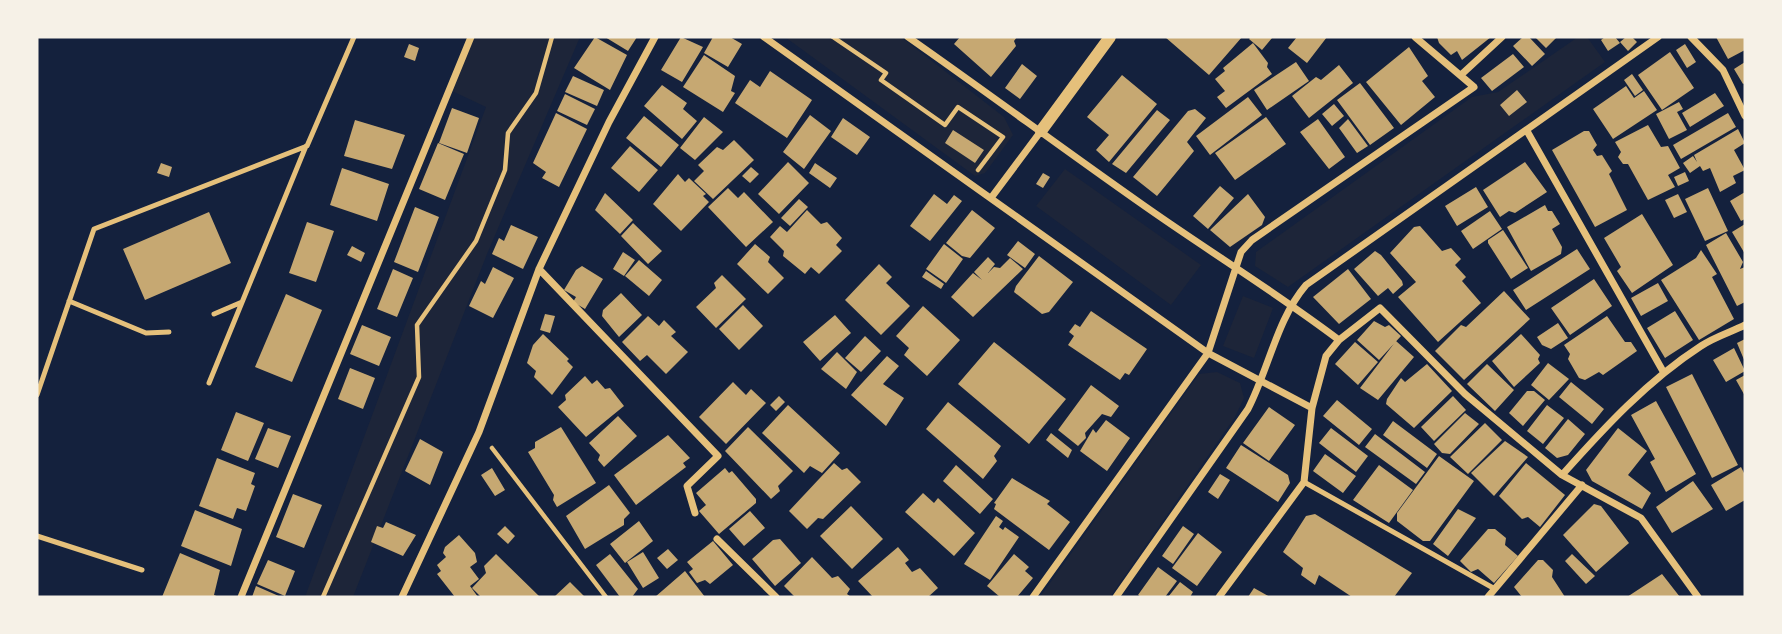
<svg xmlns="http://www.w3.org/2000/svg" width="1782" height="634" font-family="Jost,sans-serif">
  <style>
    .green { fill: #1d2539 }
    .building { fill: #c6a872 }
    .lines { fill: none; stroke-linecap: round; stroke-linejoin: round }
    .path { stroke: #e5c07b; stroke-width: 4.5 }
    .service { stroke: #e5c07b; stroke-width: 5 }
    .minor { stroke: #e5c07b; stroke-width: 7 }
    .tertiary { stroke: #e5c07b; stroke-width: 12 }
  </style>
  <rect width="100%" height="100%" fill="#14213d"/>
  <path class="green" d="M473 37H580L487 254 353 597H305L486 107 450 90Z
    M785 37H901L1004 117 1013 135 985 173 975 176Z
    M1578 37H1587L1605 62 1288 287 1255 266 1256 252 1472 97 1498 92Z
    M1065 169 1201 265 1171 305 1036 206Z
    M1243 296 1273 308 1254 358 1223 346Z
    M1217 372 1240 383 1244 398 1235 417 1110 597H1040L1199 374Z"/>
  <path class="building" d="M595 37 627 55 610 90 574 68Z
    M605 37H637L628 51Z
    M681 37 703 47 682 82 661 70Z
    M713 37H730L742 44 728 67 704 53Z
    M960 37H1017L1014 41 1016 46 991 77 954 44Z
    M1165 37H1242L1209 75Z
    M1251 37H1271L1272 38 1262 50 1249 39Z
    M1297 37H1327L1307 63 1288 48Z
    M1437 37H1491L1462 60 1457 51 1451 55 1439 43Z
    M1523 37H1529L1545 54 1532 66 1513 46Z
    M1535 37H1557L1546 48Z
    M1605 37H1615L1620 43 1608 51 1601 40Z
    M1626 37H1632L1637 42 1628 51 1620 42Z
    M1716 37H1745V50L1728 59Z
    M1253 43 1268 63 1267 67 1272 74 1226 108 1217 97 1225 91 1215 79 1225 71 1223 68Z
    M409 44 419 48 415 61 404 57Z
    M1685 44 1696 62 1687 68 1676 50Z
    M1409 47 1428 76 1422 81 1435 97 1401 125 1366 82Z
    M1670 52 1694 88 1662 110 1638 75Z
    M1513 54 1524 67 1492 91 1481 78Z
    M704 55 735 76 731 91 735 93 723 112 683 87Z
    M1296 62 1309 81 1267 110 1254 90Z
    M1745 62V83L1743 84 1734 69Z
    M1022 64 1037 76 1020 99 1005 88Z
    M1339 65 1353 83 1309 118 1292 96 1316 77 1321 80Z
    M770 71 812 100 787 138 735 103 750 80 760 87Z
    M1632 74 1643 90 1635 96 1624 80Z
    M1122 75 1157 104 1109 162 1096 150 1109 135 1087 117Z
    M573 76 604 90 597 106 565 92Z
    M1360 83 1394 128 1370 145 1337 100Z
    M662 85 687 103 683 109 697 121 682 139 644 106Z
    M1626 86 1634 98 1644 91 1657 110 1613 139 1593 109Z
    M1517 90 1527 102 1509 116 1500 105Z
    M1715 93 1724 106 1690 127 1682 113Z
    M565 94 595 109 587 125 557 111Z
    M1248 97 1262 115 1210 155 1196 136Z
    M1679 102 1683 109 1677 112 1687 130 1669 139 1656 114Z
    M1334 104 1344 116 1332 126 1322 114Z
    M452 108 479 118 467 153 439 143Z
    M1195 109 1206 118 1187 142 1194 151 1157 196 1133 177 1188 111Z
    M1157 110 1170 120 1126 173 1112 164Z
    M556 113 587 129 559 187 542 178 546 172 533 163Z
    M1728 113 1736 127 1681 159 1673 145Z
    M810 115 831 131 804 169 783 152Z
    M644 116 679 145 661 167 626 138Z
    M704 117 723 132 695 160 680 148Z
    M1266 117 1286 144 1235 180 1215 153Z
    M843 118 870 137 857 155 831 137Z
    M1318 119 1345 157 1329 169 1300 132Z
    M1348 119 1368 146 1357 153 1339 128Z
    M355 120 405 135 392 169 344 156Z
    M1648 125 1661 147 1668 146 1680 168 1668 175 1675 187 1648 200 1628 164H1623L1618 157 1621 152 1615 142Z
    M1738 129 1745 143 1734 150 1745 170 1733 176 1736 183 1720 192 1710 168 1703 171 1700 166 1690 173 1683 163 1693 156 1697 162 1694 155Z
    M953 130 984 150 975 163 945 143Z
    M1584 131H1589L1597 145 1593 150 1597 156 1602 155 1612 171 1609 174 1627 210 1595 227 1552 150Z
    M734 140 754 160 713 199 694 181 704 171 698 165 717 147 723 150Z
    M438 143 464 154 445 200 419 189Z
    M630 146 658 170 639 192 611 168Z
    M788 162 809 183 779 214 758 194Z
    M1525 162 1547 192 1515 213 1509 211 1500 217 1483 190Z
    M161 163 172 167 169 177 157 173Z
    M815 163 837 178 830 188 809 173Z
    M751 167 759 174 750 183 742 176Z
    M342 168 389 184 377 221 330 205Z
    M1685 172 1689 181 1678 186 1674 177Z
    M1043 173 1050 177 1043 188 1036 184Z
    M678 174 685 182 689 178 706 194 703 196 709 202 681 231 653 204Z
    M1220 186 1234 198 1208 229 1193 216Z
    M1476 187 1488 207 1457 226 1445 206Z
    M728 188 738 198 744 192 773 222 746 247 708 207Z
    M1708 188 1728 231 1705 241 1685 199Z
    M1745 192V219L1741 221 1730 201Z
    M605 193 633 220 620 234 595 210Z
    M934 194 947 204 954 195 962 201 930 241 910 226Z
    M1248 194 1265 217 1262 225 1230 247 1210 230Z
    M1678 194 1687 212 1674 218 1665 200Z
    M799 199 808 207 790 226 781 218Z
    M1545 205 1548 211H1552L1560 224 1552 229 1562 247 1561 254 1531 271 1507 227Z
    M415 207 439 217 418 272 394 262Z
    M807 210 821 224 827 222 842 238 836 245 842 251 819 274 811 267 805 274 783 256 784 251 770 237 780 226 787 232Z
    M972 210 995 228 970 258 962 256 946 243Z
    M1490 211 1502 229 1473 249 1461 231Z
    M209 212 231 263 145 300 123 249Z
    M1642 214 1673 265 1632 293 1617 271 1621 267 1604 238Z
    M307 222 334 231 316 282 289 273Z
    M633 223 662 251 648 264 621 236Z
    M1745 224V254L1732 232Z
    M511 225 538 237 523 269 492 254 499 238 504 241Z
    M1420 226 1442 251 1451 248 1461 259 1455 265 1466 277 1462 281 1481 303 1438 342 1398 297 1416 282 1390 253 1414 227Z
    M1503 230 1528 268 1511 279 1488 243V240Z
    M1726 233 1743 262 1740 269 1745 267V302L1737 306 1706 245Z
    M1018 241 1035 254 1025 268 1007 255Z
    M755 244 770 257 768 262 784 278 768 294 737 264Z
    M944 244 963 259 946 283 926 269Z
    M352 246 365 253 361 262 347 255Z
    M1577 249 1590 269 1526 310 1513 290Z
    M1701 250 1717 274 1712 277 1734 319 1699 340 1661 280 1696 258Z
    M1375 251 1381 255 1402 281 1403 285 1393 294 1388 288 1378 296 1354 269Z
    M623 252 635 260 624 276 613 269Z
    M1039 256 1073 282 1049 312 1042 314 1014 292 1016 286Z
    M988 257 995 264 988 273 994 267 1000 268 1010 258 1023 269 973 317 951 297 973 273 982 280 974 272Z
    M639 260 662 280 649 296 625 276Z
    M879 264 892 277 886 283 910 306 881 335 845 300Z
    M582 266 603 279 585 309 573 302 576 297 564 290 576 270Z
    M493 267 514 278 493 318 469 306 481 281 485 284Z
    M393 269 413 278 397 317 377 309Z
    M1348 269 1371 299 1339 324 1313 297Z
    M926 271 944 284 941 289 922 277Z
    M722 275 746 299 716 328 696 307 716 288 714 283Z
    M1594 279 1612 306 1570 335 1551 308Z
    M1658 283 1668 301 1641 316 1631 298Z
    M1504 291 1530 319 1464 380 1435 351 1461 325 1466 327Z
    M621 293 642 315 619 337 602 316 603 310Z
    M286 294 322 310 292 382 255 367Z
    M743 305 763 326 739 350 719 329Z
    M923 306 960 340 927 376 904 355 909 348 896 336Z
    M1091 311 1147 349 1129 375 1125 373 1120 380 1068 345 1074 336 1069 332 1075 324 1080 327Z
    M1675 311 1693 340 1665 358 1647 328Z
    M545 314 555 316 550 333 540 330Z
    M835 315 851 333 820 361 803 342Z
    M648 316 659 326 664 320 676 332 671 336 688 352 666 374 647 355 640 361 622 342Z
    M1607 316 1625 342H1631L1637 351 1603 375 1599 372 1585 380 1579 378 1568 359 1570 354 1564 345Z
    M1374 321 1385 327 1389 325 1401 336 1379 360 1357 340Z
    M1558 323 1568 338 1551 349 1542 345 1537 337Z
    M362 325 391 337 379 366 350 354Z
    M543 334 569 359 567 361 573 367 552 395 534 377 536 371 527 363 533 345Z
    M1521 334 1540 355 1538 359 1540 363 1514 387 1492 361Z
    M865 336 881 351 861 372 845 358Z
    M1745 339V362L1737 343Z
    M1396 341 1414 357 1378 400 1360 388Z
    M994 342 1066 399 1029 444 958 384Z
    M1355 342 1378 362 1358 385 1335 364Z
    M1734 348 1745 371 1726 382 1713 360Z
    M837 352 857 372 846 389 821 369Z
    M887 356 899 366 883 384 904 398 886 426 851 395Z
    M1548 363 1569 379 1549 400 1531 385Z
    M1427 364 1452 391 1414 428 1386 404 1387 399 1401 378 1405 382Z
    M1487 364 1514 390 1495 411 1467 384Z
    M350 368 375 378 363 409 338 399Z
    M1692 374 1738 465 1712 478 1666 387Z
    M1745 375V396L1736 380Z
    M585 376 592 384 597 380 605 389 610 388 624 406 586 437 558 407 566 400 565 395Z
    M733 382 746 395 751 389 766 403 726 444 699 417Z
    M1571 382 1604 409 1592 424 1559 397Z
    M1091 385 1119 406 1111 417 1102 414 1085 433 1086 438 1078 446 1058 430Z
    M1527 391H1534L1545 400 1523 426 1509 413Z
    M779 396 785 402 776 411 770 405Z
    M1453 396 1466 410 1434 441 1421 427Z
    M1337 400 1372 429 1359 445 1323 416Z
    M1656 401 1696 474 1666 492 1650 462 1655 459 1631 415Z
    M948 402 1001 446 994 456 997 461 983 479 926 429Z
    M788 405 840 453 822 473 810 466 804 473 762 433Z
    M1547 405 1564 418 1543 444 1527 431Z
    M1269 407 1295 425 1269 461 1243 443Z
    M236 412 264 423 248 461 221 450Z
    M1465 413 1479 424 1450 454 1442 453 1434 444Z
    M618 416 637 436 604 467 598 460 600 455 589 443Z
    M1568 419 1585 434 1568 455 1557 458 1545 448Z
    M1106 420 1130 438 1107 471 1080 451 1093 429 1096 433Z
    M1393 421 1437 454 1427 468 1383 435Z
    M1485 423 1502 440 1468 474 1450 457Z
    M561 427 596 483 557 507 553 500 554 495 528 452 535 448V442Z
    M748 427 793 471 778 486 780 491 771 499 725 451Z
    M268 428 291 436 278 468 255 459Z
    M1331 428 1368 456 1356 472 1319 443Z
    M1618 428 1647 451 1628 475 1651 493 1642 509 1592 481 1586 470Z
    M1051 433 1072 450 1068 458 1046 440Z
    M1375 434 1425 472 1416 484 1365 447Z
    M668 435 690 458 683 463 686 467 636 505 614 475Z
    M420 439 443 452 430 485 405 471Z
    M1505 441 1528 457 1494 496 1471 473Z
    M1241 445 1288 475 1290 483 1278 502 1226 468Z
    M1325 454 1356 476 1343 493 1313 471Z
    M1439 456 1474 481 1430 541H1423L1397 521V513Z
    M217 458 255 473 251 484 255 486 246 511 237 508 233 519 199 506Z
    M834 463 842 470 847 468 861 482 823 519 818 518 807 529 789 511Z
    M1526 463 1565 495 1540 527 1528 517 1522 519 1499 496Z
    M956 465 993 499 980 514 943 481Z
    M1379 465 1413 490 1389 523 1353 500Z
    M1741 467 1745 475V500L1726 511 1711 485Z
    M492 468 505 490 495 496 481 475Z
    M725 468 729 473 732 471 756 499V503L719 534 699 511 706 505 696 493Z
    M1220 474 1230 480 1218 499 1208 492Z
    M1012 478 1050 501 1047 504 1070 522 1049 550 994 509 996 504 994 503Z
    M1693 481 1713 509 1672 533 1656 507Z
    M609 485 630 513 624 519V525L585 549 566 516Z
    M923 493 934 503 938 498 975 533 954 556 905 512Z
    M293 494 322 505 304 548 276 537Z
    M1594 504 1601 506 1629 543 1596 572 1563 535Z
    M851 506 883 539 852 569 820 536Z
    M1458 509 1476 518 1448 556 1433 544Z
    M195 510 242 529 231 566 181 546Z
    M750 511 765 528 744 546 729 529Z
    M1315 514 1412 573 1394 597H1352L1319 575 1315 585 1301 575 1303 568 1283 552 1306 516Z
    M996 516 1003 521 999 527 1003 530 1005 527 1019 537 990 580 964 564Z
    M639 521 653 541 625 563 610 544Z
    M386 522 416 535 403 556 371 542 377 526 383 528Z
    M505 526 515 536 508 544 497 534Z
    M1183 526 1194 534 1173 564 1162 556Z
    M1488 529H1495L1506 538 1505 545 1518 556 1494 583 1478 569 1471 572 1460 561Z
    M1198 533 1222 552 1197 586 1172 568Z
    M459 535 475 553 477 562 470 567 479 579 470 586 478 597H455L437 574 441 571 437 565 446 557 443 553 445 547Z
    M780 539 801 563 775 586 752 559 773 540Z
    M713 541 733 565 710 584 705 580 697 583 689 572 693 569 687 562Z
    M898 547 909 560 905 563 912 572 920 568 938 588 928 597H873L858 581Z
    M668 549 678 560 667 569 657 558Z
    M643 552 659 578 643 588 627 562Z
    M180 553 220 570 214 595 219 597H162Z
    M496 554 540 597H481L472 588 486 573 484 566Z
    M610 554 638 589 632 597H620L596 565Z
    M1014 554 1029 567 1025 571 1033 578 1017 597H1000L987 586Z
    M1572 554 1595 576 1586 584 1565 561Z
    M812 557 832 578 838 576 850 589 847 594 851 597H795L784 586Z
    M268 560 295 571 285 596 257 584Z
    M1538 560H1543L1553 570 1552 577 1565 597H1522L1514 587Z
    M1158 567 1177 581 1165 597H1141L1138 595Z
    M685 571 705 597H655Z
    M1662 574 1680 597H1627Z
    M570 582 585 597H554Z
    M1180 582 1193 592 1190 597H1168Z
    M256 586 281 597H252Z
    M1254 588 1270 597H1248Z"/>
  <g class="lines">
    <path class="path" d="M833 37 886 73 881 80 945 125 958 107 1003 137 978 170
      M492 448 606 597
      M323 597 419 377 417 325 476 241 505 170 508 133 536 93 552 37"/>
    <path class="service" d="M69 301 146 333 169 332
      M214 314 242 302
      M209 383 306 146
      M37 395 94 229 307 146 354 37
      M1304 482 1495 589
      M37 536 142 570"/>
    <path class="minor" d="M764 37 1208 353 1312 408
      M908 37C988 93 1066 151 1146 207 1210 252 1277 293 1339 340
      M1691 37 1723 70 1745 116
      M1462 74 1502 37
      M1527 131 1664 373
      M991 198 1041 131
      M539 269 718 456 687 486 695 513
      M1562 475C1604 428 1647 381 1701 346 1714 337 1731 332 1745 325
      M717 539 776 597
      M241 597 471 37
      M402 597 479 432 539 269 609 122 655 37
      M1033 597 1208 353 1241 252 1252 240 1474 87 1415 37
      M1116 597 1248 409C1269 368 1277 319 1306 285L1658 37
      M1219 597 1304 482 1312 408 1326 356 1339 340 1380 308 1465 394 1562 475 1641 518 1698 597
      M1488 597 1582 485"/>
    <path class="tertiary" d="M1041 131 1110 37"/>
  </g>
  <rect width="1782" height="634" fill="none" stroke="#f6f1e7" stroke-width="77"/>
</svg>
